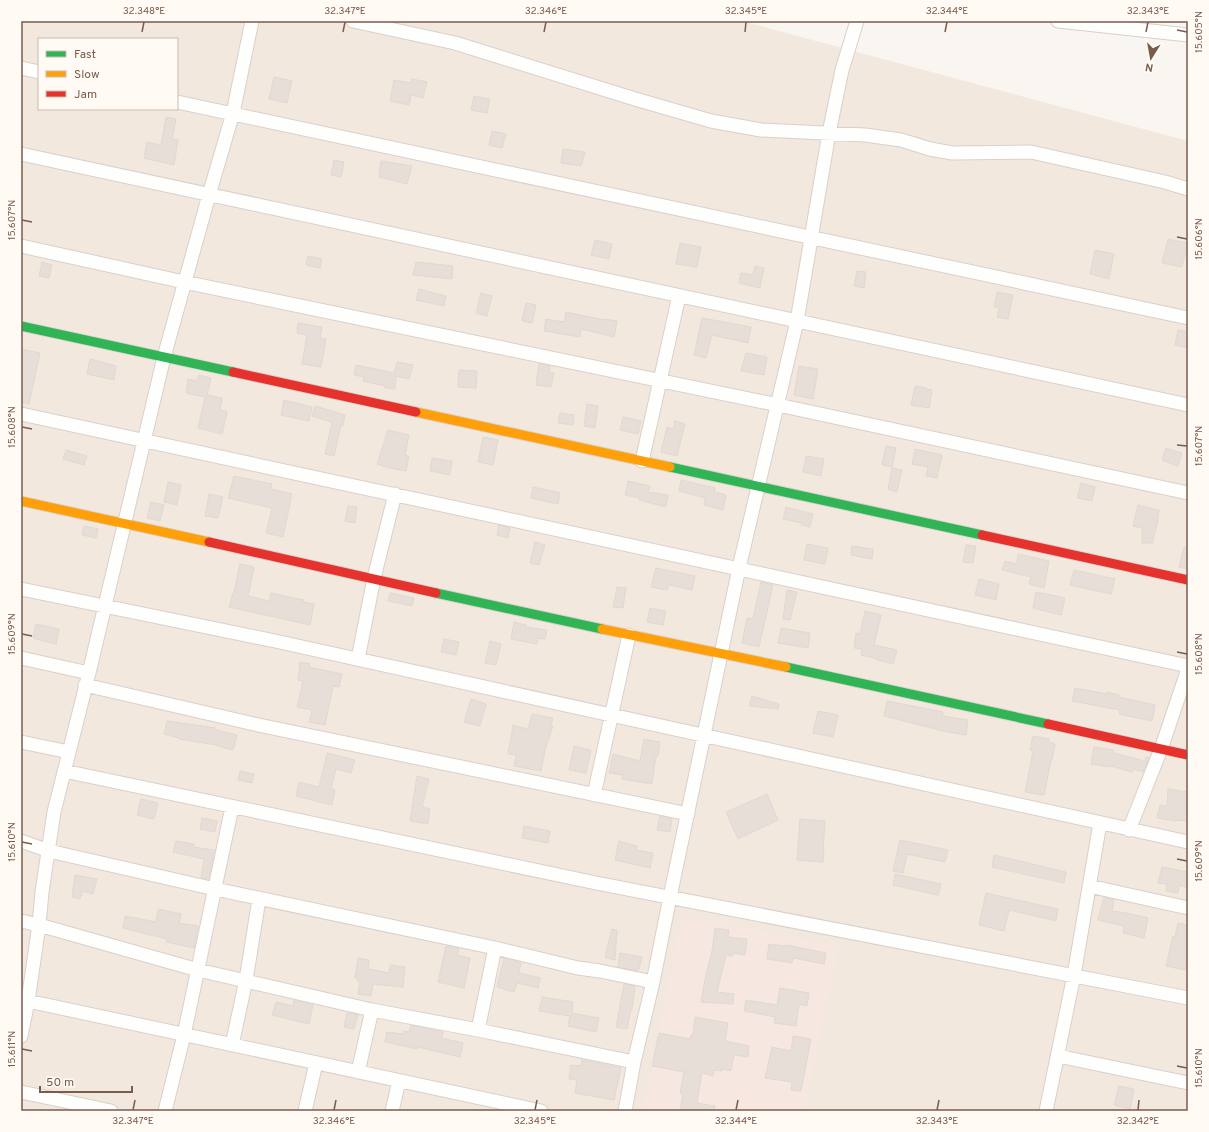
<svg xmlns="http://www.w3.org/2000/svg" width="1209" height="1132" font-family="Overpass,sans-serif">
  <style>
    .residential { fill: #f2e8de; fill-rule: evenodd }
    .commercial { fill: #f6e8e1 }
    .building { fill: #e6ded7; stroke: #e2d8d2 }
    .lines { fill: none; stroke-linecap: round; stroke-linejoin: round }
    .street-casing { stroke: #d7d1cb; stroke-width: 15 }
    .fast-casing { stroke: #d9d2cb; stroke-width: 11 }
    .slow-casing { stroke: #d9d2cb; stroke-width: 11 }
    .jam-casing { stroke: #d9d2cb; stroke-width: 11 }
    .street { stroke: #fefefd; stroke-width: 13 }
    .fast { stroke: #30b455; stroke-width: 9 }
    .slow { stroke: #ff9f0a; stroke-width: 9 }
    .jam { stroke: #e5322d; stroke-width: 9 }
    .ticks { fill: none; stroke: #7a5c4d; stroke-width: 1.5 }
    .neatline { fill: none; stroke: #7a5c4d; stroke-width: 1.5 }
    .ticks-label { font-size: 10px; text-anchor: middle; fill: #7a5c4d }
  </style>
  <rect width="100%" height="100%" fill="#f9f5f0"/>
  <path class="residential" d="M21 21H742L1188 141V1111H21ZM39 39H177V109H39Z"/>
  <path class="commercial" d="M682 917 838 947 804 1111H643Z"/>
  <path class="building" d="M274 77 292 81 287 103 269 99Z
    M412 79 427 82 423 98 411 95 409 105 390 101 394 80 411 83Z
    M474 96 490 99 487 113 471 110Z
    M166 117 176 119 172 139 178 140 174 165 144 158 147 142 161 145Z
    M492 131 506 134 502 148 489 145Z
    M563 149 585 152 581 166 561 163Z
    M334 160 344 162 341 177 331 175Z
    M381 161 412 166 407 184 379 177Z
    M1168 239 1188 243 1182 267 1162 263Z
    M595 240 612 244 609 259 591 255Z
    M680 243 701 247 697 267 676 264Z
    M1095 250 1114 254 1109 279 1090 274Z
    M308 256 322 259 320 268 306 265Z
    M42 262 52 265 49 278 39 276Z
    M416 262 453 266 452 279 413 275Z
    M755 266 764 268 760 288 739 283 741 273 753 275Z
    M857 271 866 272 864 288 854 286Z
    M419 289 446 296 444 306 416 300Z
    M997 292 1013 295 1008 319 997 317 999 308 994 307Z
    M481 293 492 296 487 316 476 313Z
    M526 303 536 305 532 323 522 321Z
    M566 312 604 320V319L617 321 614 337 581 329 580 337 544 331 546 319 564 322Z
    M702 318 751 327 748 343 712 335 706 358 694 355Z
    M298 323 322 327 320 338 326 339 321 367 302 364 307 335 297 333Z
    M1178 330 1188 332V348L1175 345Z
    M21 349 40 353 29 404 21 402Z
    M746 353 767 357 764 375 741 371Z
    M90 359 116 366 114 380 87 374Z
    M397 362 413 365 409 379 396 376 395 389 385 388V386L363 381 364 377 354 375 356 365 394 373Z
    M539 364 550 366 549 372 554 373 551 387 536 385Z
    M799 366 818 369 813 399 794 395Z
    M459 370 477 371 476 388 458 387Z
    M199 375 211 378 207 395 222 398 220 409 227 412 222 434 198 428 205 397 186 393 188 379 197 381Z
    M915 386 926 388V389L932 390 929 408 911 405Z
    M284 400 312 407 309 421 281 415Z
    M587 404 598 406 595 428 584 426Z
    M315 406 345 415 343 426 341 425 334 456 325 454 332 423 331 422 312 416Z
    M560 413 574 415 573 425 558 423Z
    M623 417 641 421 638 434 620 430Z
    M675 421 685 424 677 456 661 452 667 427 673 429Z
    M388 430 409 435 405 455 409 456 406 471 389 468 377 464Z
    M483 437 498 440 493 465 478 462Z
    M886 446 896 448 892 467 882 465Z
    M1166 448 1182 453 1178 466 1162 460Z
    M915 449 942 455 937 478 926 476 928 467 912 464Z
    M66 450 87 456 84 465 63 459Z
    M806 456 824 459 821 476 803 472Z
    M432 458 452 461 450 475 430 471Z
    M892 468 902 470 897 492 888 489Z
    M234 476 272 484 271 489 292 494 283 537 266 533 272 508 228 498Z
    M681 480 715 488 714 492 726 495 723 510 704 505 705 498 679 491Z
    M628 481 650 486 648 492 668 495 666 507 639 500 640 498 625 495Z
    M168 482 181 485 177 505 164 502Z
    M1081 483 1095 487 1092 501 1077 498Z
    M533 487 560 493 558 504 531 498Z
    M209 494 223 497 218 518 205 516Z
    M151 502 164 505 160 521 147 518Z
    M1138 505 1159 510 1157 525 1153 538V543H1142V528L1133 526Z
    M348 506 357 507 355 523 345 521Z
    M786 507 813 514 810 527 801 525 802 523 783 519Z
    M499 525 510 528 508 538 497 535Z
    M84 526 98 529 96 538 82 535Z
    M535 542 545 545 539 565 530 563Z
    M807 544 828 548 825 564 804 560Z
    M966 545 976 546 973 563 963 562Z
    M852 546 873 549 872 559 851 555Z
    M1184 547 1188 548V569L1179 567Z
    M1018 554 1049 561 1044 588 1029 584 1031 577 1002 570 1005 561 1017 564Z
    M240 564 254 567 248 596 269 601 271 593 304 600 303 602 314 604 310 625 229 607 233 593H234Z
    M656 568 695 576 692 590 669 585 667 590 651 587Z
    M1074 570 1115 579 1111 594 1070 585Z
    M979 579 999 584 996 600 975 595Z
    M761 582 773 585 759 647 742 643 747 618 753 619Z
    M617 587 626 588 623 608 613 607Z
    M787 590 797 592 790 620 783 619Z
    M1036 592 1065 598 1061 615 1033 608Z
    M390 593 414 598 412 606 388 601Z
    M650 608 666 611 663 625 647 622Z
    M865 611 881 615 874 645 897 650 893 664 875 659V658L861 655 862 649 854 648 856 633 860 634Z
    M514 622 526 625 525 627 547 630 545 639 538 638 537 644 511 639Z
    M36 624 59 629 56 644 33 638Z
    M781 628 810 633 808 648 778 643Z
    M444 639 459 642 456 655 441 652Z
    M490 641 501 644 496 665 485 663Z
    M300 662 310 664 309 667 342 674 339 687 333 686 325 725 309 722 312 710 297 707 303 681 298 680Z
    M1075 688 1107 694V692L1119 695 1118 697 1155 705 1152 721 1119 714 1120 710 1072 701Z
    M752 696 779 704 778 709 749 706Z
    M471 699 486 704 480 726 464 722Z
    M887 701 943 712 942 716 968 720 966 735 943 731 884 716Z
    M818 711 838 715 833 737 813 733Z
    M532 714 553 718 551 725 553 726 546 746 541 771 514 766 516 755 508 754 513 725 528 729Z
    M167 721 216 728V730L237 735 233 750 217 746V745L179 739V738L164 734Z
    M1033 736 1049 739V742L1055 744 1052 760H1051L1044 795 1025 792 1033 751 1030 750Z
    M644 739 660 742 658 756H656L652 784 622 779 623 775 609 773 613 754 640 761Z
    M574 746 591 750 586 773 569 770Z
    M1094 747 1113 750V753L1145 761 1146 757 1149 758 1143 772 1133 769 1132 772 1111 766 1110 767 1091 764Z
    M327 753 355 760 351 773 336 769 331 789 335 790 332 805 296 796 299 782 319 787Z
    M240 771 254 774 252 783 238 780Z
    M417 776 429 779 422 807 430 809 428 824 410 821Z
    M1168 789 1188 792V821L1176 820V821L1157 818 1160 805 1167 806Z
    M767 794 778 820 738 839 726 812Z
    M141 799 158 803 154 819 137 815Z
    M660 816 672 819 670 832 657 830Z
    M202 818 217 821 215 832 200 829Z
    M800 819 825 821 823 850H824L823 862 797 860Z
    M524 826 550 831 548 843 522 838Z
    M900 840 948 850 945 862 907 854 903 873 893 871Z
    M176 841 194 844 193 847 214 850 209 879 201 878 204 859 173 852Z
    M619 841 637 846 636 850 653 853 650 868 615 860Z
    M994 855 1066 872 1064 883 992 867Z
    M1162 867 1188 872V888L1179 885 1178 893 1166 891 1167 884 1158 883Z
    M895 874 941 884 938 895 893 885Z
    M75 875 97 879 93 894 83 891 80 899 72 897Z
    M986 893 1058 909 1056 921 1009 910 1004 931 979 925Z
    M1104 897 1114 900 1112 911 1126 913 1148 918 1144 938 1123 933 1124 926 1098 920Z
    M158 909 181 914 179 923 198 926 194 948 166 942 167 939 123 928 125 916 156 922Z
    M1178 923 1188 925V955L1185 970 1166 966 1173 936 1175 937Z
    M715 928 729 930 728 937 747 939 745 955 733 953 732 956 726 955 717 992 734 994 733 1004 701 1002 706 974 712 951Z
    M612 929 617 930 615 960 605 957Z
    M769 944 786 946 787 945 826 953 824 964 793 958 792 963 767 959Z
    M446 946 459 949 457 955 470 958 464 988 438 982Z
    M620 953 642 957 639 969H638L637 971 618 967Z
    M358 958 369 960 368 969 389 973 390 965 405 967 403 987 373 984 371 996 358 994 360 981H357L358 978H355Z
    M504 958 521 963 519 973 540 978 538 988 517 983 514 992 497 987Z
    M624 984 635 986 632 1009H631L627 1029 616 1027Z
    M780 988 809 993 807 1006 799 1004 796 1026 774 1023 775 1017 744 1011 746 1000 777 1005Z
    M542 997 573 1002 572 1013 599 1018 596 1032 568 1026 570 1016 539 1011Z
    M294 1000 313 1005 309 1024 272 1015 276 1002 293 1006Z
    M347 1013 358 1015 354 1029 344 1027Z
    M695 1017 728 1023 725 1041 749 1046 748 1057 734 1055 731 1071 722 1069V1071L714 1070 713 1076 702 1073 697 1103 715 1106 714 1111H680L683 1094 680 1093 684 1072 652 1066 659 1033 690 1039 691 1035H693Z
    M411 1025 443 1032 442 1038 463 1043 460 1057 417 1047V1049L385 1042 387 1032 403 1034 404 1031 409 1032Z
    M793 1036 811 1039 801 1091 791 1090 792 1082 765 1078 772 1047 791 1051Z
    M582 1060 621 1068 614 1100 575 1093 577 1080 569 1079 571 1065 581 1066Z
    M1119 1086 1134 1089 1130 1109 1114 1105Z"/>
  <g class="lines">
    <defs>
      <path id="street" d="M353 21 455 43 635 99 711 121 761 130 865 135 901 140 930 149 952 153 1031 152 1165 182 1188 189
        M1058 21 1188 35
        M21 68 39 72
        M177 102 1188 318
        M21 154 1188 405
        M21 246 184 282 778 405 1188 493
        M21 414 1188 666
        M642 461 679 296
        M21 589 275 641 1188 842
        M21 658 89 673
        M358 659 374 578 395 494
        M85 685 254 724 688 814
        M21 742 69 752
        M64 771 596 883 1188 998
        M594 795 629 635
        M1129 830 1161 749 1188 669
        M21 841 49 851 215 889 495 948 578 968 600 971 653 982
        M1089 886 1188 908
        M21 921 39 925 198 970 372 1010 478 1030 634 1062
        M21 1004 28 1001 541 1111
        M478 1030 495 948
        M21 1036 28 1001 39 925 42 892 54 812 89 673 164 357 209 195 233 113 252 21
        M232 1045 246 980 259 899
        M1058 1056 1188 1083
        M358 1072 372 1010
        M21 1092 111 1111
        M165 1111 184 1035 232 807
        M305 1111 316 1063
        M392 1111 399 1081
        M625 1111 634 1062 653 982 670 897 739 568 797 321 829 133 842 70 857 21
        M1046 1111 1074 975 1100 823"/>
      <path id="fast" d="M21 326 233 372
        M670 467 982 535
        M436 593 602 629
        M786 667 1048 724"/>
      <path id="slow" d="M416 412 670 467
        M21 501 209 542
        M602 629 786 667"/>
      <path id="jam" d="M233 372 416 412
        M982 535 1188 580
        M209 542 436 593
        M1048 724 1188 755"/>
    </defs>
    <use href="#street" class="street-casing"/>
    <use href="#fast" class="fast-casing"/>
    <use href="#slow" class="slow-casing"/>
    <use href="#jam" class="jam-casing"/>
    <use href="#street" class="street"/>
    <use href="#fast" class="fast"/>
    <use href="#slow" class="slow"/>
    <use href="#jam" class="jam"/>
  </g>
  <path class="ticks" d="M1177 30 1187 32M142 32 144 22M343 32 345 22M544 32 546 22M745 32 746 22M945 32 947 22M1146 32 1148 22M22 220 32 222M1177 237 1187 239M22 427 32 429M1177 445 1187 446M22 634 32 636M1177 652 1187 654M22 842 32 844M1177 859 1187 861M22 1049 32 1051M1177 1066 1187 1068M133 1110 135 1100M334 1110 336 1100M535 1110 537 1100M736 1110 738 1100M937 1110 939 1100M1138 1110 1139 1100"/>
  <rect width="1209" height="1132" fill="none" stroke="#fffaf3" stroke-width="44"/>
  <rect x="38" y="38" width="140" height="72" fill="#fffaf3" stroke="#cabbb1"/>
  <rect x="46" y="51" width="20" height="6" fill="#30b455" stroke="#cabbb1"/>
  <text x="74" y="58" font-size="12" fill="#7a5c4d">Fast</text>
  <rect x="46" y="71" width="20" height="6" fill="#ff9f0a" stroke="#cabbb1"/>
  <text x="74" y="78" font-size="12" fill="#7a5c4d">Slow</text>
  <rect x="46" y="91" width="20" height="6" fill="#e5322d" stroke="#cabbb1"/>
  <text x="74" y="98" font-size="12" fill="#7a5c4d">Jam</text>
  <g transform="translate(1151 58) rotate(191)" stroke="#fffaf3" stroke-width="3" paint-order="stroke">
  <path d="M0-3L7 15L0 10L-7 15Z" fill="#7a5c4d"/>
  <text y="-6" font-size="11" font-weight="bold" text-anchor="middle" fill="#7a5c4d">N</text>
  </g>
  <path d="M40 1086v6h92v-6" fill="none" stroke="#7a5c4d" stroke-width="2"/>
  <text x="46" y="1086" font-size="12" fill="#7a5c4d" stroke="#fffaf3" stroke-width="3" paint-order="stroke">50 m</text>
  <rect x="22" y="22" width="1165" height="1088" class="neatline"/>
  <g class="ticks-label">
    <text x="144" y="14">32.348°E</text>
    <text x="345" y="14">32.347°E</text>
    <text x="546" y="14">32.346°E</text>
    <text x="746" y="14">32.345°E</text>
    <text x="947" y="14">32.344°E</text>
    <text x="1148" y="14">32.343°E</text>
    <text transform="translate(1198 32) rotate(-90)" y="4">15.605°N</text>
    <text transform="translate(11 220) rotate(-90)" y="4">15.607°N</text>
    <text transform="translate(1198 239) rotate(-90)" y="4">15.606°N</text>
    <text transform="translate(11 427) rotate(-90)" y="4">15.608°N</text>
    <text transform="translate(1198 446) rotate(-90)" y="4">15.607°N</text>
    <text transform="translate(11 634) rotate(-90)" y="4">15.609°N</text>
    <text transform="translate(1198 654) rotate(-90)" y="4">15.608°N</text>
    <text transform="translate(11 842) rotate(-90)" y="4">15.610°N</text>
    <text transform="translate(1198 861) rotate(-90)" y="4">15.609°N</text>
    <text transform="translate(11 1049) rotate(-90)" y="4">15.611°N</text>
    <text transform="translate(1198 1068) rotate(-90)" y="4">15.610°N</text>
    <text x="133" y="1124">32.347°E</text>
    <text x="334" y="1124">32.346°E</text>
    <text x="535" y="1124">32.345°E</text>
    <text x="736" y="1124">32.344°E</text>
    <text x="937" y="1124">32.343°E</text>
    <text x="1138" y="1124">32.342°E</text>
  </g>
</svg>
